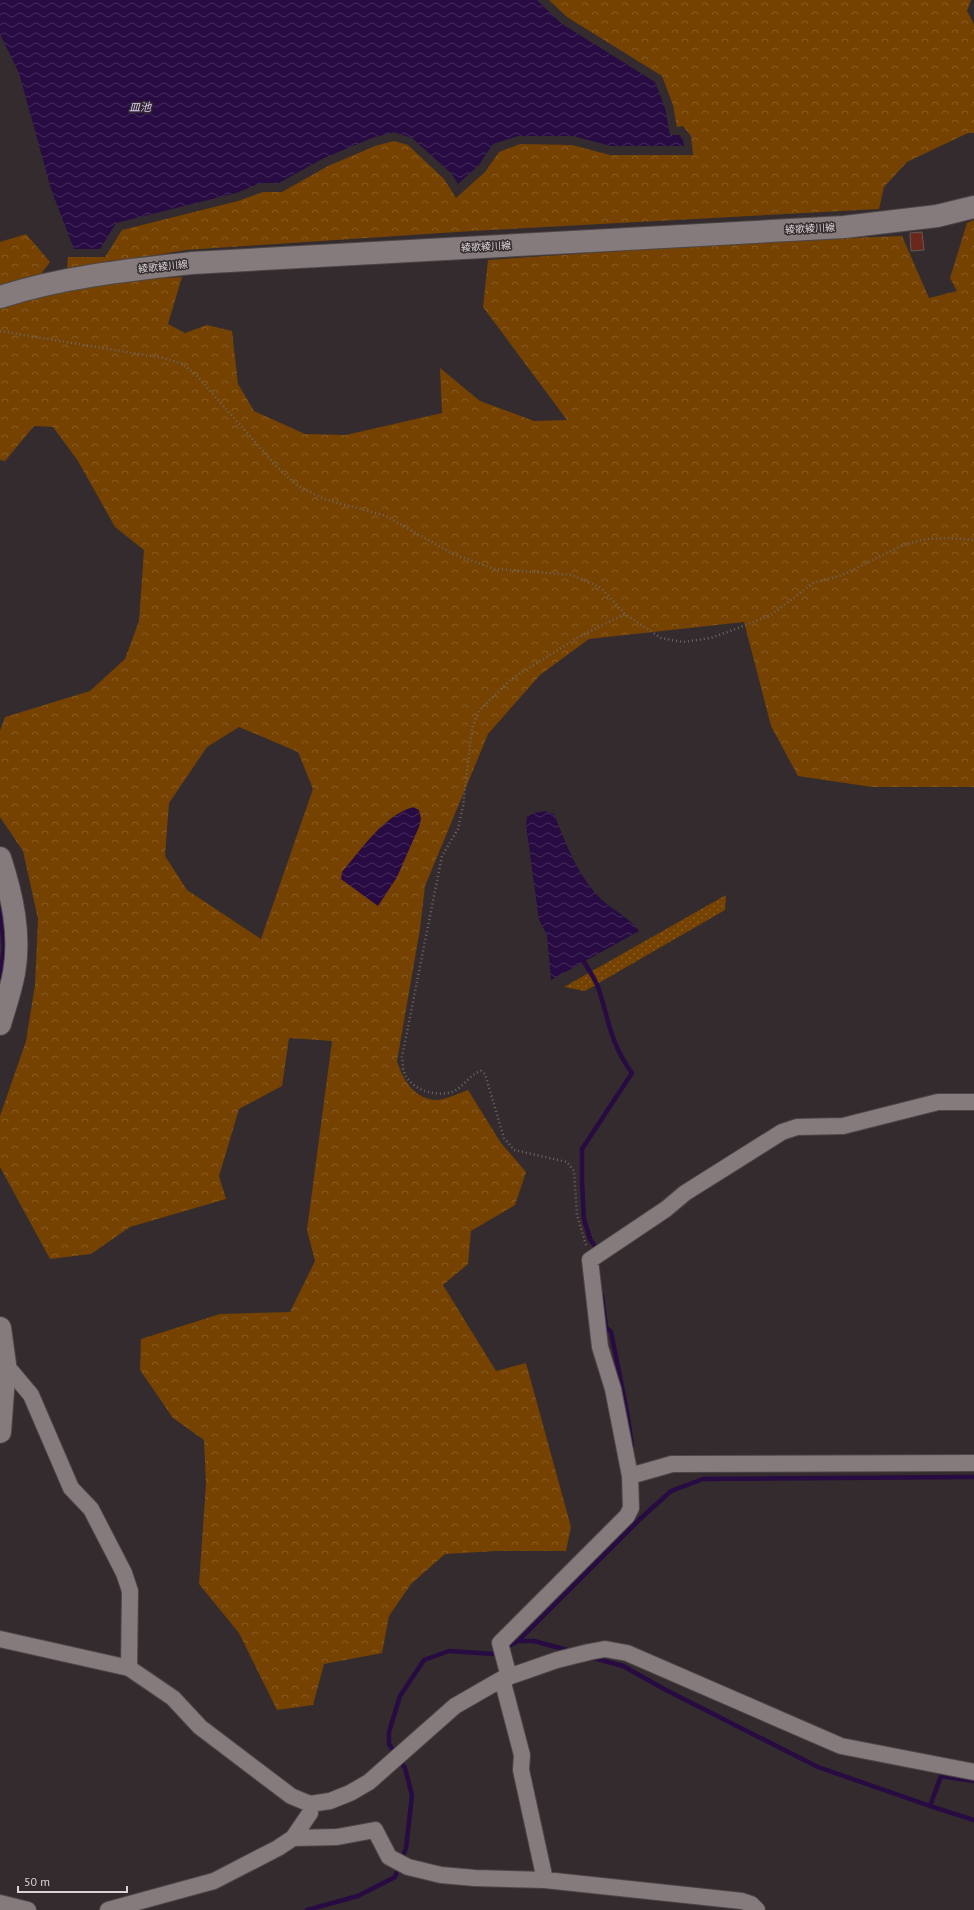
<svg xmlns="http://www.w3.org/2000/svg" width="974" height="1910" font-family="'PT Sans','Noto Sans JP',sans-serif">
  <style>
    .grass { fill: url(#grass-dots) }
    .forest { fill: url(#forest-crowns); fill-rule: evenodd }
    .water { fill: url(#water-waves) }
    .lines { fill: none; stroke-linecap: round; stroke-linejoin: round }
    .stream { stroke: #270b42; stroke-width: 4.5 }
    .building { fill: #6a281b; stroke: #625957 }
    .street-casing { stroke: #4d4647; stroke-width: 18 }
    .secondary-casing { stroke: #4d4647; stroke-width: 24 }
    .path { stroke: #6e6769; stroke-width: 2.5; stroke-dasharray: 1 3; stroke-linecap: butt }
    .street { stroke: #857b7d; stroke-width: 16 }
    .secondary { stroke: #857b7d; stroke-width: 22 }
    .labels { text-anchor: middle; stroke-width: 3; stroke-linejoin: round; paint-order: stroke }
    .street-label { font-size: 10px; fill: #dad4d6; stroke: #332b2d }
    .water-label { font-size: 11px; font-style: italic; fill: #dbc7fd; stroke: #332b2d }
  </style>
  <defs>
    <pattern id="grass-dots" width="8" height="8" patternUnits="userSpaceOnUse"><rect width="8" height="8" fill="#754201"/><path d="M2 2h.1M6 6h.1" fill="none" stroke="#885c25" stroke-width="1.8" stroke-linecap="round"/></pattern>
    <pattern id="forest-crowns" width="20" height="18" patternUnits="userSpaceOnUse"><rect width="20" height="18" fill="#754201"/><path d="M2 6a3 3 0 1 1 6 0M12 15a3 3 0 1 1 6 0" fill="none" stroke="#885c25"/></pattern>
    <pattern id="water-waves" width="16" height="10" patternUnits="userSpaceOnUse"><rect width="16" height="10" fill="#270b42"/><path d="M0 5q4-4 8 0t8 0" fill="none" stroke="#462e5d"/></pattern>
  </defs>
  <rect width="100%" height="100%" fill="#332b2d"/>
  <path class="grass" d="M726 895 725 910 585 991 564 987Z"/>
  <path class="forest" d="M549 0H971L967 11 974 24V133H968L907 162 884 187 879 209 472 231 186 250 67 270 68 257H105L122 230 238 201 263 192H282L328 166 375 146 394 141 408 145 444 179 456 198 485 172 499 152 520 144 572 145 610 155H693L691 136 683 126 677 127 673 105 662 76 567 17Z
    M974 220V787H872L798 776 771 726 744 622 589 639 540 675 488 734 425 886 420 929 397 1061C403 1080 413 1097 434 1100 442 1101 460 1093 468 1090L501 1143 526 1172 515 1205 471 1231 468 1264 443 1285 496 1371 526 1363 571 1527 566 1551H496L445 1554 411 1584 389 1616 382 1653 324 1664 313 1705 277 1710 239 1633 199 1584 206 1484 204 1440 173 1418 140 1370 141 1339 220 1314 290 1312 315 1261 307 1230 332 1041 289 1038 282 1086 239 1109 219 1176 226 1199 130 1227 91 1254 50 1259 0 1167V1116L26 1041 35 985 38 919 23 851 0 817V731L5 717 90 691 125 659 139 621 144 550 115 527 78 461 53 427 34 426 5 461 0 460V307L94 282 182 277 168 324 185 333 207 325 232 331 238 384 254 411 305 434 346 435 442 413 440 368 480 401 534 421 567 420 483 307 488 260 764 241 902 236 929 298 957 291 950 278 967 223ZM239 727 298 752 313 789 261 939 187 890 165 856 169 803 207 747Z
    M26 234 50 262 41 274 0 287V242Z"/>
  <path class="water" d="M0 0H537L562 24 655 82 665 108 670 135H679L683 140 684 146H611L573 136H518L493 144 478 166 458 184 451 173 412 138 394 132 372 138 324 158 279 183H261L236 193 116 223 100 249H74L51 189 19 73 0 34Z
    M413 807 419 810 421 819 419 827 397 877 378 906 341 879 342 872C361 850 383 816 413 807Z
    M545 811 554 814C566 844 578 877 602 900 613 910 631 919 639 931L551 980 547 935 539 920 526 825 527 817 534 813Z"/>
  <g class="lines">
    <path class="stream" d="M0 904 4 947 0 978
      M581 957C587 967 594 977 598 987 609 1020 610 1043 632 1073L582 1149V1183L584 1219 590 1239 594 1245
      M602 1296 606 1327 611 1332 627 1412 632 1446
      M518 1641H534L571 1651
      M590 1657 623 1666 664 1689 818 1767 930 1806 941 1776 974 1781
      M930 1806 974 1820
      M307 1910 358 1896 395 1877 406 1848 412 1795 405 1768 389 1744V1732L400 1696 424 1660 449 1651 494 1654 518 1641 640 1519 671 1491 703 1479 974 1477"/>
  </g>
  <path class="building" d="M922 232 924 250 911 251 910 233Z"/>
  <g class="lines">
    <defs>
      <path id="street" d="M5 1364 31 1395 71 1488 91 1509 124 1573 130 1591 129 1668
        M630 1476 672 1464 974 1463
        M0 1639 129 1668 173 1698 200 1727 291 1796 310 1804 330 1801 350 1793 369 1782 455 1706 502 1679 557 1660 589 1652 605 1649 627 1653 841 1746 974 1772
        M509 1677 500 1643 627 1516 631 1508 630 1476 613 1389 600 1347 590 1260 666 1209 685 1193 782 1132 797 1127 843 1126 938 1102H974
        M502 1679 522 1755 521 1770 545 1880
        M293 1838 337 1837 375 1830 389 1857 408 1867 441 1875 475 1878 545 1880 742 1901 751 1904 757 1910
        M0 1903 28 1910
        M108 1910 214 1881 278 1848 293 1838 310 1813V1804"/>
      <path id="secondary" d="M0 297C62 277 128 270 192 263L844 227 937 216 974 207
        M0 858C12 895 21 934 14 973 11 990 5 1007 0 1024
        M0 1328 5 1364 0 1432"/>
    </defs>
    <use href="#street" class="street-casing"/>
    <use href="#secondary" class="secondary-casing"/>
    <path class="path" d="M0 331 163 358 183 364 198 377 277 467 298 486 324 499 386 516 453 554 495 569 572 575 601 588 625 614 661 638 683 642 711 638 738 628 771 615 813 583 842 575 903 545 926 539 947 538 974 540
      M586 1245 577 1215 574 1171 567 1162 514 1150 504 1138 485 1074 481 1071C471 1073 463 1088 452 1092 435 1097 411 1090 404 1072 402 1068 403 1061 402 1057L442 856 458 829 463 806 472 728 479 711 510 680 577 638 625 614"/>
    <use href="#street" class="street"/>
    <use href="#secondary" class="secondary"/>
  </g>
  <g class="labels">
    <g class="street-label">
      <text transform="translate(810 228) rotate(-3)" y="4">綾歌綾川線</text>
      <text transform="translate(486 246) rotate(-3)" y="4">綾歌綾川線</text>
      <text transform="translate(163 266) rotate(-6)" y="4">綾歌綾川線</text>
    </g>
    <g class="water-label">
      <text x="140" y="111">皿池</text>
    </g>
  </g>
  <path d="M18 1886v6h109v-6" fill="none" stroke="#dad4d6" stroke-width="2"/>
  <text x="24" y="1886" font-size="12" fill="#dad4d6" stroke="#332b2d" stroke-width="3" paint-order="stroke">50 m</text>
</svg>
